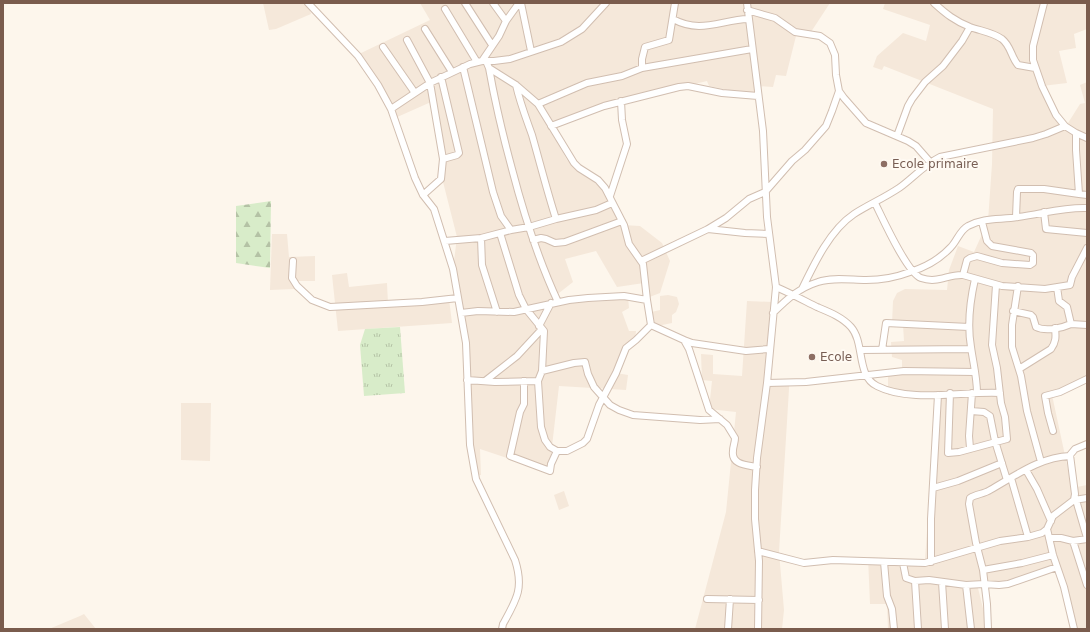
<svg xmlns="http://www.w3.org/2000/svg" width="1090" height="632" font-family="'DejaVu Sans',sans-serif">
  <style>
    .residential { fill: #f5e8da }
    .grass { fill: url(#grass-tufts) }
    .forest { fill: url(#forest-firs) }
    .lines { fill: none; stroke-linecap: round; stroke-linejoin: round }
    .street-casing { stroke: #d1beb0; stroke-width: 8 }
    .street { stroke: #fff; stroke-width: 6 }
    .education-dot { fill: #8d6e63; stroke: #fffaf3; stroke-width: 1.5 }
    .labels { text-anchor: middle; stroke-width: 4; stroke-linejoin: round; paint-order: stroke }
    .education-label { font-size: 12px; fill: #785e54; stroke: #fffaf3; text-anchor: start }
  </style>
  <defs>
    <pattern id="grass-tufts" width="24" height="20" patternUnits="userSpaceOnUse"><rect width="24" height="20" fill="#d8ecc9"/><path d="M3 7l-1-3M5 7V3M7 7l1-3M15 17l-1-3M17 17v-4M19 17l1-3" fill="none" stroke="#b4c2a5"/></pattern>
    <pattern id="forest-firs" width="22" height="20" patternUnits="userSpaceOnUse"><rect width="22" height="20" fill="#d8ecc9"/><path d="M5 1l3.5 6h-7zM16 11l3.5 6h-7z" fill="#b4c2a5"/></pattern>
  </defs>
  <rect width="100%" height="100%" fill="#fdf6ec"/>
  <path class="residential" d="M263 3H305L310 10 311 14 276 29 269 30Z
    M420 3H830L809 35 796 36 786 76 776 75 773 87 757 86 758 96 709 86 707 81 604 106 549 127 567 160 599 186 609 200 623 225 640 226 662 243 670 261 660 293 647 298 644 283 617 287 596 251 565 259 573 282 554 297 569 302 607 301 628 297 629 308 622 312 629 331H636L635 340 616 373 628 375 626 390 559 386 549 472 480 449 481 475 473 476 466 343 453 269 457 237 441 174 440 160 431 102 395 118 355 57 359 54 430 20Z
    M885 3H1087V29L1074 34 1076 48 1059 51 1067 83 1042 86 1059 126 1063 131 1080 104 1085 103 1080 85 1087 82V380L1052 395 1072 488 1087 485V629H1074L1056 570 1003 586 978 588 988 629H888L887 604H870L868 557 925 560 936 398 888 395V376L902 375V360L892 357 891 342 904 341 903 325 892 324 893 301 897 293 905 289 947 290 949 270 958 246 974 252 988 221 992 164 993 109 884 66 882 70 873 67 877 56 903 33 926 41 930 25 883 9Z
    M272 234H287L289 257 315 256V281H295L294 289 270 290Z
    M347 273 349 287 387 283 388 304 449 299 452 323 338 331 332 275Z
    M668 295 677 297 679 304 676 312 672 315V323L652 327 647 313 660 310V296Z
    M747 301 772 302 764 383 789 384V389L779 552 784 610 782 629H695L726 512 736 412 709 409 712 381 702 380 701 354 713 355V374L742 376Z
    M181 403H211L210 461 181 460Z
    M564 491 569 506 559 510 554 495Z
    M84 614 96 629H49L80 616Z"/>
  <path class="grass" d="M400 327 405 393 364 396 360 345 365 329Z"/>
  <path class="forest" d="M271 201 270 268 236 263V206Z"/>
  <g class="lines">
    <defs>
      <path id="street" d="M308 3 358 56 378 85 391 109 415 178 423 195 434 209 453 269 466 343 470 445 476 479 515 560C524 588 517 599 503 624L502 629
        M465 3 492 45
        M493 3 506 21
        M521 3 531 51
        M747 3 763 131 767 217 776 287 767 383 757 458 755 490V519L759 561 758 629
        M934 3C946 14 955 21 970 27 981 31 992 32 1002 39 1011 46 1011 57 1018 65L1035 68
        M1044 3 1033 46V60L1042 86 1056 115 1065 126 1076 133V150L1079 194 1087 195
        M445 9 477 62
        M747 10 775 18 795 32 820 36 830 43 835 55 836 75 839 91 844 98 866 123 908 141 916 146 930 162
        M673 19C700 34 721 20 748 19
        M425 29 452 72
        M407 40 430 83 443 159
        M383 47 415 93
        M482 61 499 36 506 21 519 3
        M486 61 489 68 516 85 538 104 574 163 579 168 598 180 605 188 624 225 629 244 643 264 647 300
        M463 67 493 192 501 216 511 230
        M489 68C495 102 503 136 512 169 524 215 538 259 558 302
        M642 68V59L645 47 669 40 675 3
        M516 85C520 103 526 118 532 135 540 163 547 191 556 219
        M538 104 587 83 622 76 642 68 752 49
        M391 109 430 83 470 64 482 61H494L510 59 561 42 582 29 606 3
        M551 126 604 106 679 87 688 86 722 93 758 96
        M1076 133 1087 138
        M897 136 908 106 912 99 925 82 943 66 962 41 970 27
        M423 195 441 179 443 159 457 155 459 153 441 77
        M610 196 627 144 622 120 621 101
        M875 203C882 217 907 273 921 278 938 284 948 274 963 275L1002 286 1045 289 1070 285 1072 277 1087 248
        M1044 212 1046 229 1087 233
        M1016 217 1017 192 1018 189H1044L1079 194
        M708 229 745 233 769 234
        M500 233 519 295 526 309 544 331 542 371 538 381 541 427 545 440 550 447 557 451 551 464 550 471 510 456 520 412 524 404V381
        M481 238 482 265 497 312
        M533 240 541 238 546 239 555 243 565 242 622 221
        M445 241 481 238 511 230 529 227 556 219 596 210 612 203
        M293 261 292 278 297 286 312 300 330 307 422 302 458 298
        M641 261 708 229 726 218 749 199 765 192 792 161 805 150 826 126 832 111 839 91
        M963 275 967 260 970 258 977 256 1002 263 1030 265 1033 263V255L1031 253 992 246 987 241 982 222
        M975 279C970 301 967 324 971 347 973 362 977 377 977 393
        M1018 286 1012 325V347L1021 376 1027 411 1041 462
        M776 287C790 293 803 300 817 307 829 312 842 317 851 327 865 343 856 376 877 386 910 403 963 391 1000 393
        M1057 287 1059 301 1067 307 1071 324 1087 325
        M802 289C814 264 830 230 854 214 868 205 884 198 899 188 913 178 924 165 940 157L1033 138 1046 134 1065 126
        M1013 311 1031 315 1033 317 1036 327C1046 332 1062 328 1071 324
        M461 313 478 311 514 312 569 300 588 298 624 296 647 300 651 325 684 340 689 349 709 410 727 425 735 438C735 443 733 446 733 451 731 465 747 465 757 467
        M773 313C787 299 799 288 818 282 832 277 851 280 866 280 880 280 897 277 910 272 926 267 940 259 951 247 957 241 960 230 968 226 984 217 1001 220 1018 217 1042 214 1063 207 1087 208
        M539 326 551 303
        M684 340 692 343 746 351 769 349
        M861 350 971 349
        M882 350 886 323 969 327
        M1019 369 1051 349C1056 342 1056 337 1055 328
        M542 371 574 363 585 362 588 374 594 387 610 405 619 410 633 415 700 420 720 419
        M467 380 495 382 538 381
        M485 381 517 356 542 329
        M767 383 806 382 904 371 975 372
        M950 393 948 453 959 452 1007 439 1005 417 1001 403 997 368 992 345 996 285
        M971 411 984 412 990 416 995 441 1007 480
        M1053 431 1048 413 1045 396 1060 392 1087 379
        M970 448 969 436 972 393
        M557 451H567L583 443 587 439 599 405 616 373 626 348 636 340 651 325
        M1026 470 1037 489 1051 521
        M1011 478 1028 537
        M933 488 958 481 1002 463
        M1074 500 1087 498
        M1076 500 1087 538
        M1047 529 1053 555 1064 587 1074 629
        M1049 538H1061L1073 541 1087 539
        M1073 541 1087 585
        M758 551 804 563 833 560 925 563 1000 541 1028 537 1042 533 1047 529 1053 516 1074 500 1075 494 1070 455 1075 449 1087 444
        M884 562 887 596 892 609 894 629
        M931 562V519L938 395
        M903 563 906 578 915 581 929 580 966 585 984 584 999 585 1008 584 1057 567
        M983 570 976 543 969 504 970 498C976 494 984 494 990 490 1015 476 1040 457 1070 456
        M915 581 918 629
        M942 582 945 629
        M966 585 971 629
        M707 599 759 600
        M728 629 730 599
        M988 629 987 604 983 570 1022 563 1053 555"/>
    </defs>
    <use href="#street" class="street-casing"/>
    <use href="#street" class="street"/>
  </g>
  <g class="education-dot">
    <circle cx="884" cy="164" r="4"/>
    <circle cx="812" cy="357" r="4"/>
  </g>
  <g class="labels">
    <g class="education-label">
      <text x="892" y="168">Ecole primaire</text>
      <text x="820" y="361">Ecole</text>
    </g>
  </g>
  <rect width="1090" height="632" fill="none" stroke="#7a5c4d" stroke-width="8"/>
</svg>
